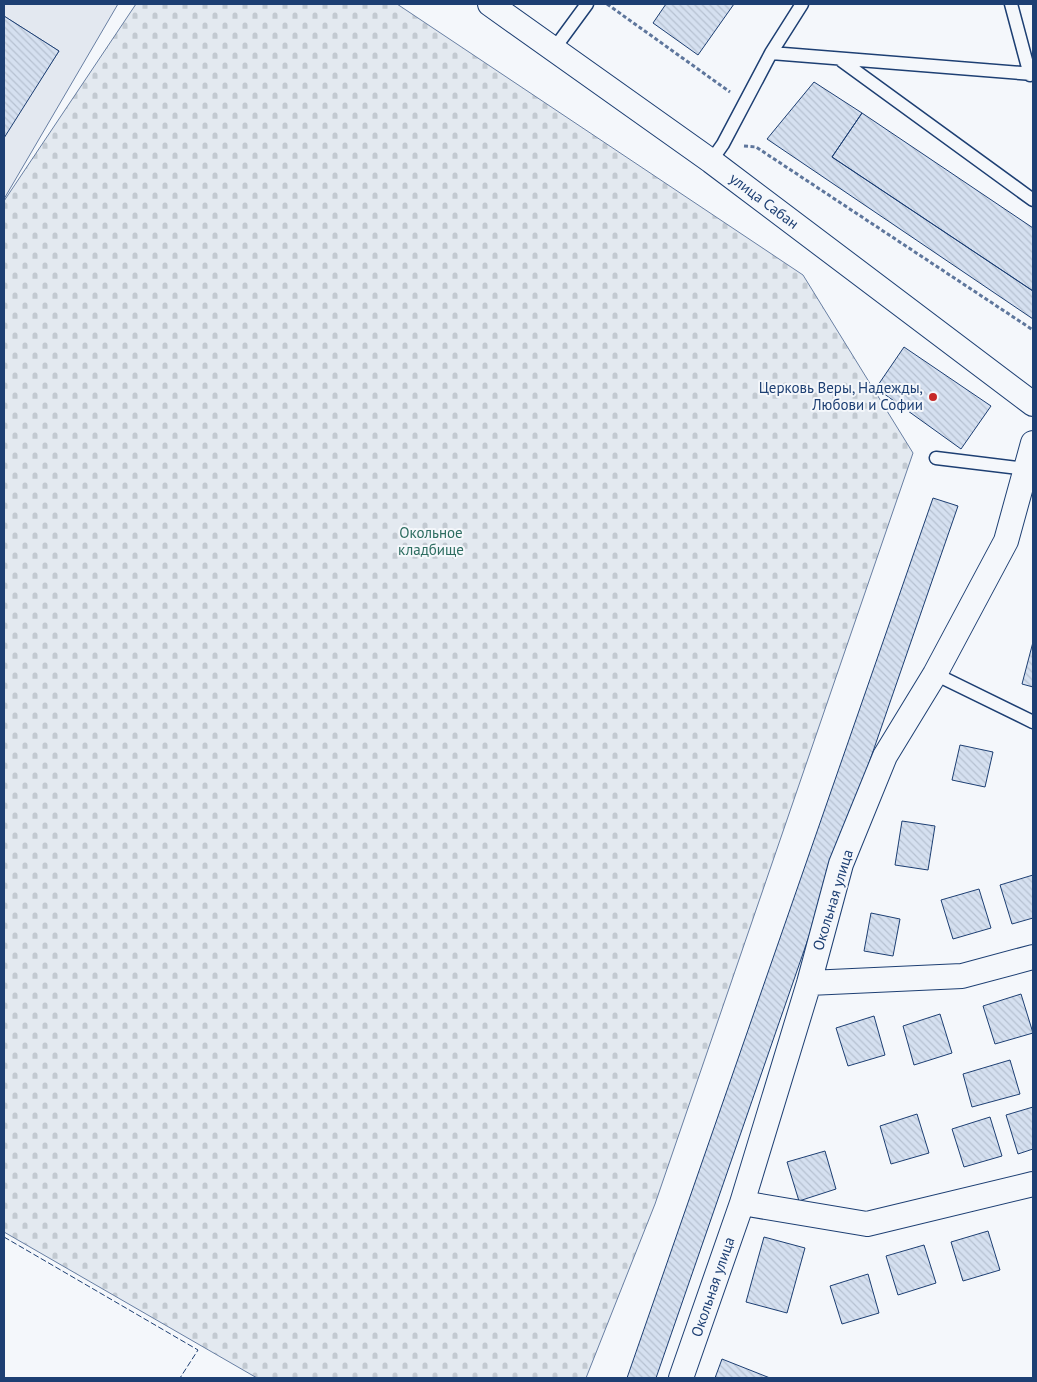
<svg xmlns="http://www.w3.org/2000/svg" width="1037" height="1382" font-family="'PT Sans',sans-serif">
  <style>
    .cemetery { fill: url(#cemetery-stones); stroke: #687fa3 }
    .parking { fill: #e3e8f0; stroke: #687fa3 }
    .building { fill: url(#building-back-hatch); stroke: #1d3f73 }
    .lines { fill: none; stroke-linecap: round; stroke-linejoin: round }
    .lane-casing { stroke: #1d3f73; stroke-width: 15 }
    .street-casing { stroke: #1d3f73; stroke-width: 26 }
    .path { stroke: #5e769c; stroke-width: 3; stroke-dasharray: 4 2.5; stroke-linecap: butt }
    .lane { stroke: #f4f7fb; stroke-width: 12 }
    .street { stroke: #f4f7fb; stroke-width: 24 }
    .fence { stroke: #1d3f73; stroke-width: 1; stroke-dasharray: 6 2.5; stroke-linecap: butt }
    .poi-dot { fill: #c62828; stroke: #f4f7fb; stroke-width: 2 }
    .labels { text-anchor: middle; stroke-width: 4; stroke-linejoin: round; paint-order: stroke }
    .street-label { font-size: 15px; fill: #1d3f73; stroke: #f4f7fb }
    .poi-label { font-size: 15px; fill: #1d3f73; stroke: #f4f7fb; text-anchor: end }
    .park-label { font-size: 15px; fill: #2c6c60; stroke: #f4f7fb }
  </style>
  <defs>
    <pattern id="cemetery-stones" width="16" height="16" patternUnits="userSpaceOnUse" patternTransform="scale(1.25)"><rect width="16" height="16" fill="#e3e9f0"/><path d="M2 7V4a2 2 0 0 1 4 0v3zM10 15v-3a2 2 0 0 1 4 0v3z" fill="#c2c9d1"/></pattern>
    <pattern id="building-back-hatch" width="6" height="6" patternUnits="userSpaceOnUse" patternTransform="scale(1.25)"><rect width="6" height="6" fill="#d5e0f0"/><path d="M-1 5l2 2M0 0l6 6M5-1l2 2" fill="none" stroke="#b6c1d1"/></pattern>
  </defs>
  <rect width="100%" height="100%" fill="#f4f7fb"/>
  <path class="cemetery" d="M136 4H397L803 275 913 453 655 1204 586 1378H257L4 1232V201Z"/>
  <path class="parking" d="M4 4H118L4 199V136L59 51 4 16Z"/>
  <path class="building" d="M666 4H734L698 55 653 23Z
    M4 16 59 51 4 138Z
    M814 82 862 113 832 157 1033 291V319L767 139Z
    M862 113 1033 228V291L832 157Z
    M904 347 991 406 961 449 876 388Z
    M933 498 958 506 656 1378H627Z
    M1033 642V687L1022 684Z
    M960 745 993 752 985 787 952 780Z
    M902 821 935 826 928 870 895 865Z
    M1033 875V918L1012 924 1000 885Z
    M979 889 991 928 953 939 941 900Z
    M871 913 900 919 893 956 864 951Z
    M1021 994 1033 1033 995 1044 983 1006Z
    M940 1014 952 1053 914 1065 903 1026Z
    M874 1016 885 1055 848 1066 836 1028Z
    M1010 1060 1020 1094 972 1107 963 1074Z
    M1033 1107V1149L1018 1154 1006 1115Z
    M917 1114 929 1153 891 1164 880 1126Z
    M990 1117 1002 1156 964 1167 952 1129Z
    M825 1151 836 1189 799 1201 787 1162Z
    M988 1231 1000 1270 963 1281 951 1242Z
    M764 1237 805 1248 787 1313 746 1302Z
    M924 1245 936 1283 898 1295 886 1256Z
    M868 1274 879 1313 842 1324 830 1286Z
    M722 1359 770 1378H715Z"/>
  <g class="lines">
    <defs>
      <path id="lane" d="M802 4 771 53 1033 74
        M1011 4 1030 75
        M554 49 587 4
        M842 61 1033 200
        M711 161 723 144 771 53
        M936 458 1026 469
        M935 674 1033 722"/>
      <path id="street" d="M490 4 711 161 1033 404
        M809 983 962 976 1033 957
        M742 1203 867 1224 1033 1184
        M681 1378 742 1203 809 983 841 864 885 756 935 674 1006 541 1033 443"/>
    </defs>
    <use href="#lane" class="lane-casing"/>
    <use href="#street" class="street-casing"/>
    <path class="path" d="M607 4 730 92
      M744 146 756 147 1033 330"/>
    <use href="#lane" class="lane"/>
    <use href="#street" class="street"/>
    <path class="fence" d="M4 1237 198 1350 180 1378"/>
  </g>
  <circle class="poi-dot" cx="933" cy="397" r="5"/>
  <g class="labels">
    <g class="street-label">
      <text transform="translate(764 201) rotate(37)" y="5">улица Сабан</text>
      <text transform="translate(833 900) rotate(-73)" y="5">Окольная улица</text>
      <text transform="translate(713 1287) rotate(-71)" y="5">Окольная улица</text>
    </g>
    <g class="poi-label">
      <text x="923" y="393">Церковь Веры, Надежды,<tspan x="923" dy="17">Любови и Софии</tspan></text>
    </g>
    <g class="park-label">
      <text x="431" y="538">Окольное<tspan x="431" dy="17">кладбище</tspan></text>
    </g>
  </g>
  <rect width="1037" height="1382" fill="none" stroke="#1d3f73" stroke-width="10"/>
</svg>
